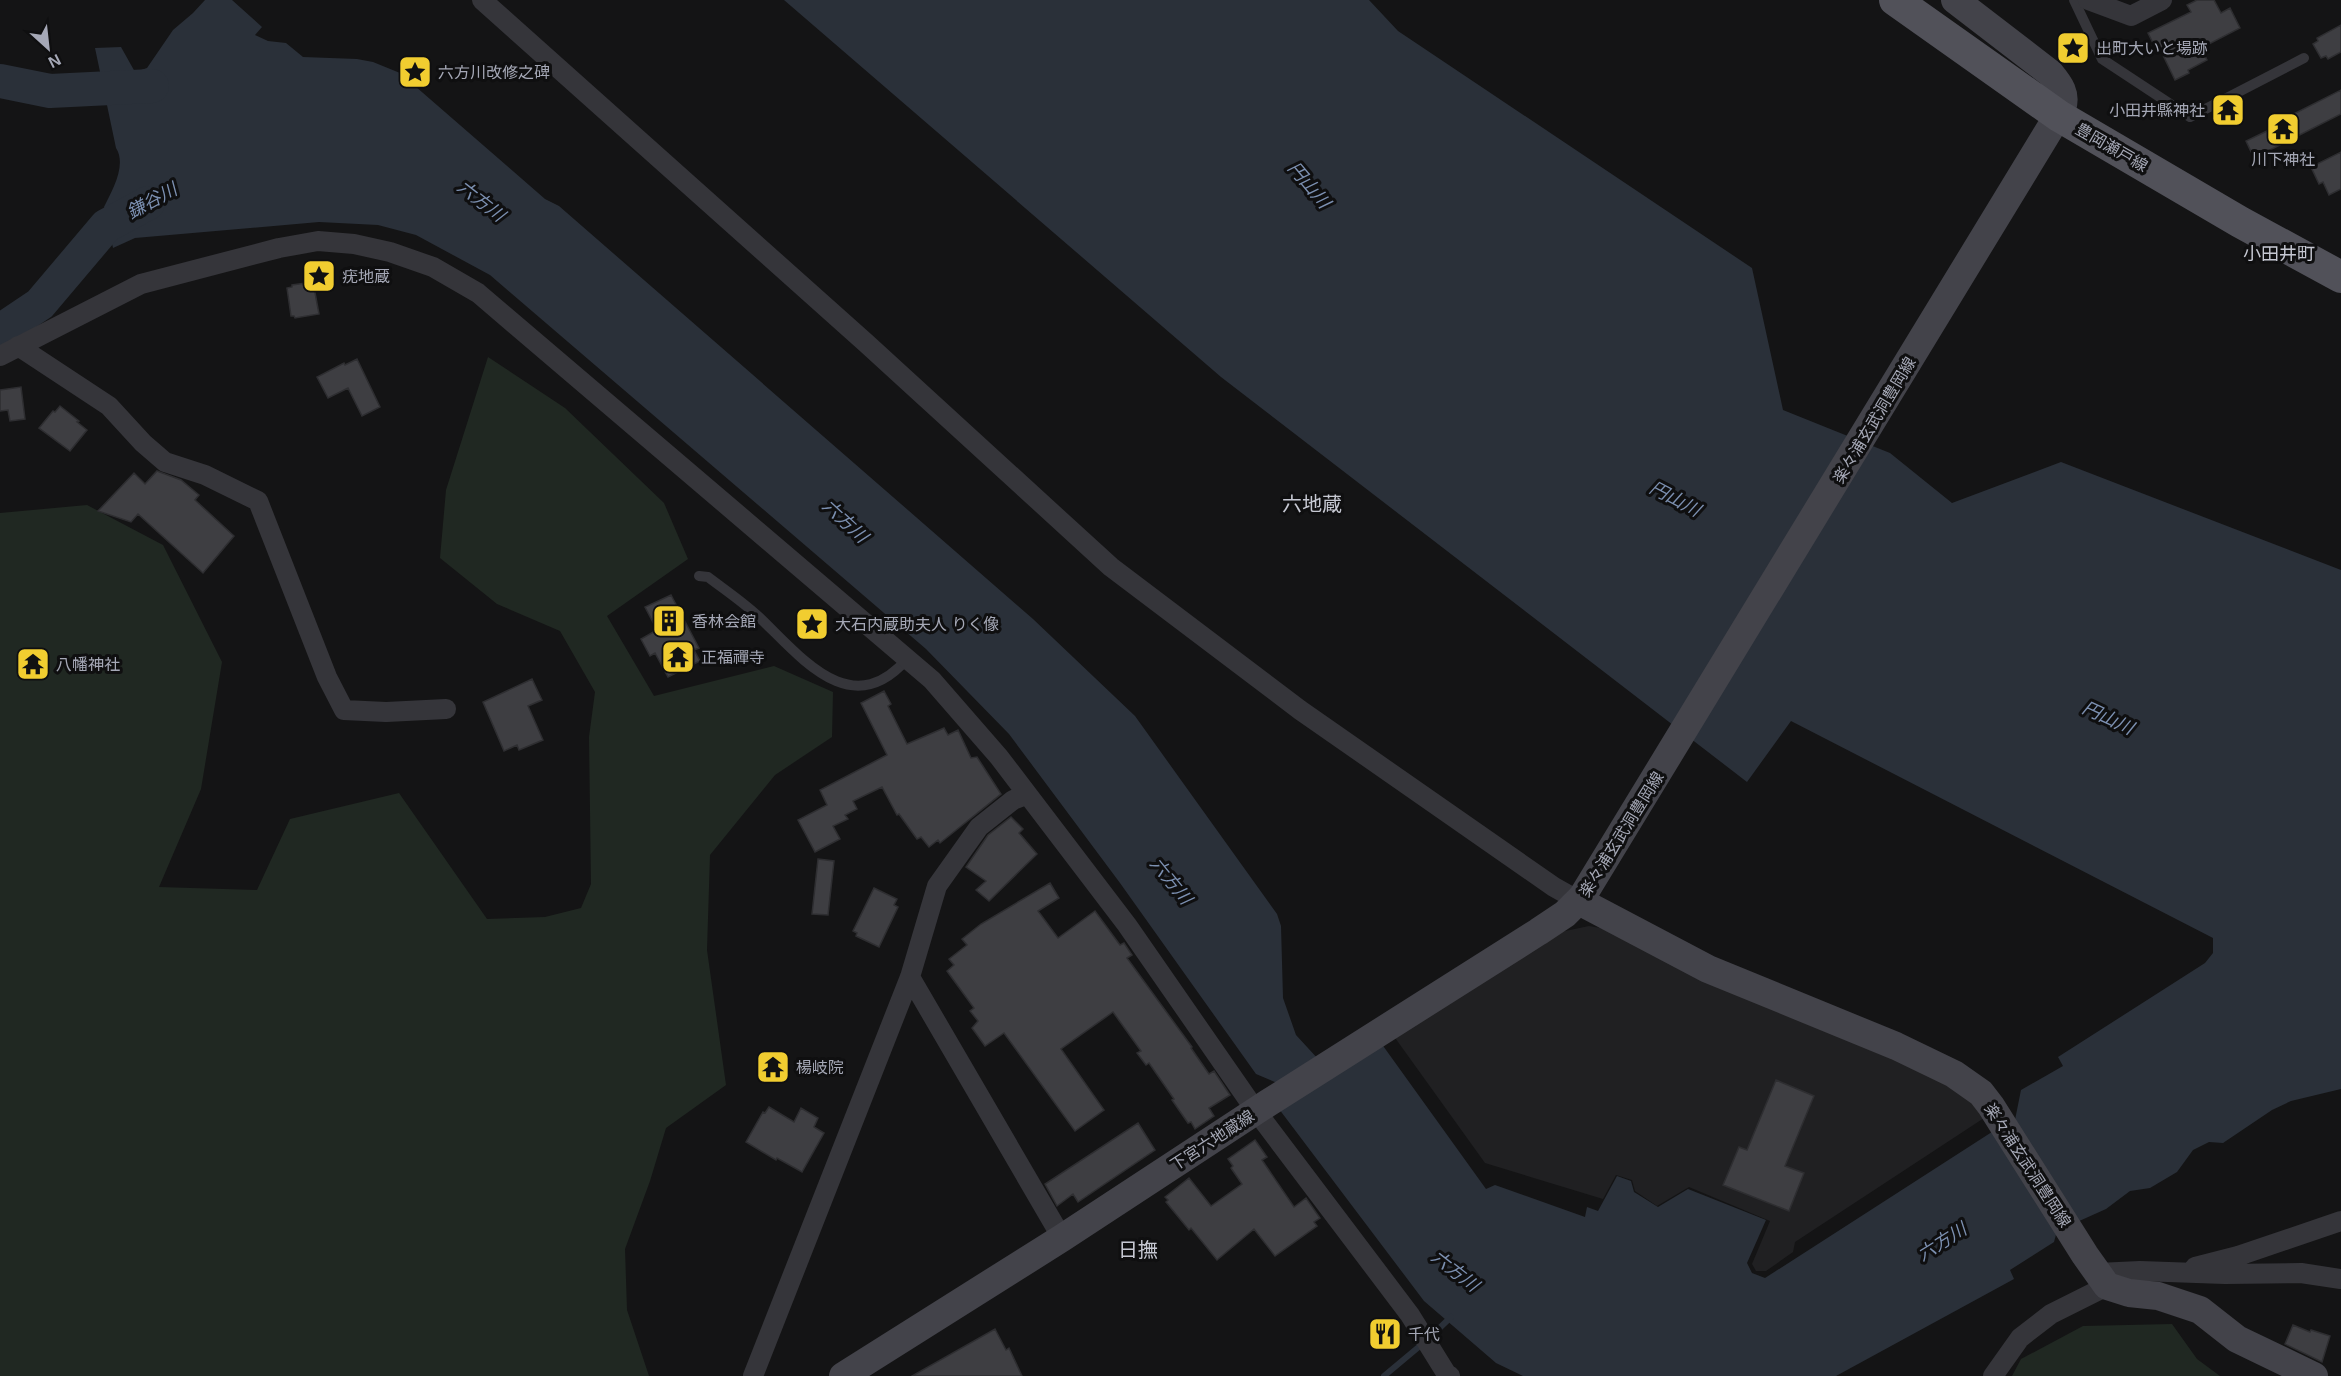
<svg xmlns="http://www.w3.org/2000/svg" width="2341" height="1376" font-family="Arial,'Noto Sans JP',sans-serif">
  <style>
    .built { fill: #202022 }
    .green { fill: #202822 }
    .water { fill: #2a3039 }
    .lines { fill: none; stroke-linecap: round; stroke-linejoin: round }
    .stream { stroke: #2a3039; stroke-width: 6 }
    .river { stroke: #2a3039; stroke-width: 34 }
    .building { fill: #3e3e42; stroke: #2e2e31; stroke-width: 1.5 }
    .lane { stroke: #35353a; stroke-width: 10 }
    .street { stroke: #35353a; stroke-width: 20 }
    .secondary { stroke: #43434a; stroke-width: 28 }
    .primary { stroke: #515159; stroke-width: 32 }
    .labels { text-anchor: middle; stroke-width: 6; stroke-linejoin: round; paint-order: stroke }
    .poi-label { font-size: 16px; fill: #a5a8b6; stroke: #0f0f10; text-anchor: start }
    .street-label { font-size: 16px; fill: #a5a8b6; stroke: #0f0f10 }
    .water-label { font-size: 18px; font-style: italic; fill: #7c90b1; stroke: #0f0f10 }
    .neighbourhood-label { font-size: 18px; fill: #c6c8d2; stroke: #0f0f10 }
    .quarter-label { font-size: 20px; fill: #c6c8d2; stroke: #0f0f10 }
  </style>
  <rect width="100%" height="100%" fill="#141415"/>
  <path class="built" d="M1589 926 1606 929 1941 1077 1973 1102 1984 1118 1795 1242 1793 1252 1766 1271H1756L1752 1264 1770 1221 1689 1187 1657 1206 1635 1191 1632 1180 1616 1175 1603 1199 1485 1163 1393 1035 1551 934Z"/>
  <path class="green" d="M488 357 565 408 664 503 688 559 607 616 654 696 774 666 833 692 832 737 775 775 710 855 707 950 726 1085 666 1128 650 1181 625 1249 627 1310 649 1376H0V513L87 505 163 545 222 662 201 789 159 887 257 890 290 819 399 793 487 919 545 917 581 908 591 884 589 737 595 692 560 631 497 604 440 558 446 490Z
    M2172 1324 2197 1359 2220 1376H2012L2021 1359 2083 1326Z"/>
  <path class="water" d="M205 0H232L262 27 255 35 268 41 286 43 303 57 357 59 373 62 400 73 545 199 559 206 1033 619 1135 716 1277 914 1281 926 1283 998 1296 1035 1319 1060 1381 1043 1486 1189 1495 1185 1585 1217 1587 1207 1598 1211 1617 1176 1631 1181 1634 1192 1658 1207 1688 1189 1766 1220 1747 1263 1752 1273 1765 1278 1995 1130 2015 1120 2021 1090 2063 1066 2058 1057 2205 963 2213 953V938L1791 721 1747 782 1221 377 784 0H1369L1398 31 1752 268 1783 410 1890 453 1952 503 2061 462 2341 570V1089L2291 1101 2272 1110 2223 1143 2209 1142 2193 1150 2177 1172 2150 1188 2130 1191 2106 1209 2057 1231 2054 1242 2010 1270 2014 1279 1836 1376H1523L1496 1363 1424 1301 1279 1109 1282 1085 1256 1074 1120 883 1009 734 926 649 490 275 416 235 378 225 319 222 135 238 113 248 104 207C112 191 127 165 116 148L95 48 121 47 135 72 147 68 173 30 193 13Z"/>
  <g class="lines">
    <path class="stream" d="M1384 1376 1427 1340 1451 1317"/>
    <path class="river" d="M0 81 50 91 152 86
      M0 331 40 304 106 226 148 203"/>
  </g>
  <path class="building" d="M2197 0H2214L2221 13 2230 8 2240 28 2201 48 2207 60 2188 70 2189 73 2175 80 2159 47 2156 49 2148 33 2191 12 2187 5Z
    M2341 25V52L2328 59 2326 56 2321 58 2313 44 2318 41 2317 38Z
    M2341 90V114L2254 158 2246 141 2269 130 2268 127Z
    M2341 152V189L2329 195 2323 182 2319 184 2311 167Z
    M313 282 319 314 295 318 294 316H291L287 288 292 287V285Z
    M357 359 380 407 362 416 348 388 328 398 317 377 344 363 345 365Z
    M21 387 25 419 10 421 8 410 0 411V390Z
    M60 406 79 421 77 422 87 430 70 451 39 428 53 411 55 412Z
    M157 471 181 480 199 495 195 500 234 536 203 573 138 514 131 522 98 511 134 473 145 484Z
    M671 595 699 648 694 650 700 661 668 677 655 653 650 656 641 639 657 630 645 607Z
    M532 679 542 700 528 706 543 740 519 750 517 745 504 751 483 702Z
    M884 691 891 704 888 706 907 744 944 728 948 735 958 730 971 758 977 757 1001 794 940 843 938 840 929 847 921 837 917 839 899 814 897 815 882 787 853 801 857 809 845 815 848 819 833 826 840 839 815 852 798 820 827 805 820 790 887 755 861 703Z
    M1011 817 1023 829 1019 833 1037 854 989 901 976 890 986 881 966 867 988 835Z
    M818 859 834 861 828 915 812 914Z
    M1050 883 1059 898 1038 911 1058 938 1095 911 1120 945 1124 943 1132 955 1127 958 1192 1047 1191 1048 1209 1074 1214 1071 1230 1095 1209 1108 1214 1116 1195 1129 1191 1122 1188 1123 1172 1100 1174 1099 1149 1063 1146 1065 1137 1053 1141 1051 1113 1012 1061 1049 1104 1110 1075 1131 1004 1033 985 1046 972 1028 978 1021 970 1011 974 1008 947 971 954 965 949 959 967 945 962 939 981 924Z
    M874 888 897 899 894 905 898 907 879 947 856 936 857 933 853 931Z
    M1776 1080 1814 1096 1785 1166 1804 1173 1789 1211 1723 1185 1739 1147 1747 1150Z
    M769 1107 794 1122 801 1108 818 1118 814 1127 824 1133 802 1172 777 1158 776 1160 746 1142 763 1112 765 1113Z
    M1138 1123 1155 1150 1078 1202 1073 1194 1057 1206 1045 1184Z
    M1255 1140 1267 1157 1262 1160 1294 1207 1306 1198 1320 1218 1314 1222 1317 1226 1275 1256 1254 1229 1217 1260 1191 1228 1189 1230 1166 1202 1168 1200 1165 1197 1189 1178 1211 1206 1242 1184 1231 1168 1233 1166 1228 1159Z
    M2293 1325 2310 1332 2311 1330 2330 1336 2322 1362 2285 1344Z
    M995 1329 1006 1350 1009 1348 1022 1376H912Z"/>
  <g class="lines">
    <path class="lane" d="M2074 0 2102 59 2190 117 2304 58
      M699 576 708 577C725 590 743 602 759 617 801 657 851 723 907 659"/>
    <path class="street" d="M482 0 866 343 1111 567 1300 710 1554 887 1579 901
      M2088 0 2131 16 2162 0
      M18 346 109 406 143 443 165 462 205 475 258 501 327 677 344 710 386 712 446 709
      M0 356 141 284 279 248 318 241 354 244 390 252 433 267 478 293 932 680 999 757 1127 925 1256 1111 1410 1315 1446 1373 1450 1376
      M910 977 1062 1238
      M2195 1267 2238 1256 2341 1221
      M2098 1273 2140 1271 2225 1274 2301 1273 2341 1279
      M753 1376 910 977 937 886 979 827 1013 800 1026 795
      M1993 1376 2020 1338 2051 1314 2107 1286"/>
    <path class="secondary" d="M1579 901 1708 969 1896 1046 1954 1074 1981 1093 1991 1106 2085 1255 2107 1286 2129 1293 2158 1296 2200 1310 2237 1339 2314 1376
      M843 1376 1062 1238 1268 1103 1538 932 1565 914 1582 897 2062 109C2067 94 2060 85 2050 73L1955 0"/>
    <path class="primary" d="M1895 0 2059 116 2240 222 2341 277"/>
  </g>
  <defs>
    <symbol id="sight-square" viewBox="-11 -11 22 22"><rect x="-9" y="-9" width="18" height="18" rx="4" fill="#f1cd30" stroke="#0f0f10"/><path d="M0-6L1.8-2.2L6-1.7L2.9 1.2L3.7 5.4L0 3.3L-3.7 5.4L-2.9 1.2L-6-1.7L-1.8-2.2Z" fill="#111"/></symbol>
    <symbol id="temple-square" viewBox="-11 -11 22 22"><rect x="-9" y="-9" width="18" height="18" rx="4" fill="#f1cd30" stroke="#0f0f10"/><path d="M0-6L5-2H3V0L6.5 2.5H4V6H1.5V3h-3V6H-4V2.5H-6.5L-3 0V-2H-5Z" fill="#111"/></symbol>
    <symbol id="building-square" viewBox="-11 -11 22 22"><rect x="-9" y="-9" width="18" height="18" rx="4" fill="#f1cd30" stroke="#0f0f10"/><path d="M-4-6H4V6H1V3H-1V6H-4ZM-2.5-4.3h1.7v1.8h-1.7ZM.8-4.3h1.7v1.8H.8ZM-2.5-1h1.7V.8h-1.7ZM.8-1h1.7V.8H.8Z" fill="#111"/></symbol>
    <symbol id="restaurant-square" viewBox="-11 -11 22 22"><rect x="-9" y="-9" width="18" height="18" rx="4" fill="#f1cd30" stroke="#0f0f10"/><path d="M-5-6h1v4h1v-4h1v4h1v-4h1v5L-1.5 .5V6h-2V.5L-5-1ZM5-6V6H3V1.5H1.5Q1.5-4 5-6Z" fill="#111"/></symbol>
  </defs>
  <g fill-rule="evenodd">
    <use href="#sight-square" x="2054" y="29" width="38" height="38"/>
    <use href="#sight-square" x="396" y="53" width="38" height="38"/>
    <use href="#temple-square" x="2209" y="91" width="38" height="38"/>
    <use href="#temple-square" x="2264" y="110" width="38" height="38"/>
    <use href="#sight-square" x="300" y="257" width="38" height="38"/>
    <use href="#building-square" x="650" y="602" width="38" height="38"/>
    <use href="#sight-square" x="793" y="605" width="38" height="38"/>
    <use href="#temple-square" x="659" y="638" width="38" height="38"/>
    <use href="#temple-square" x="14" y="645" width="38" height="38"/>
    <use href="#temple-square" x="754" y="1048" width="38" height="38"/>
    <use href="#restaurant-square" x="1366" y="1315" width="38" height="38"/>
  </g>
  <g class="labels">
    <g class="poi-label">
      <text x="2096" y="54">出町大いと場跡</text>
      <text x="438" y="78">六方川改修之碑</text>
      <text x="2205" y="116" text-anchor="end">小田井縣神社</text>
      <text x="2283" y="165" text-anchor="middle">川下神社</text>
      <text x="342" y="282">疣地蔵</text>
      <text x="692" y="627">香林会館</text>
      <text x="835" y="630">大石内蔵助夫人 りく像</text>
      <text x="701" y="663">正福禪寺</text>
      <text x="56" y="670">八幡神社</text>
      <text x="796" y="1073">楊岐院</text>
      <text x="1408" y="1340">千代</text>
    </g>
    <g class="street-label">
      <text transform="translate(2112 147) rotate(30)" y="6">豊岡瀬戸線</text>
      <text transform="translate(1874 420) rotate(-59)" y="6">楽々浦玄武洞豊岡線</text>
      <text transform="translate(1621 834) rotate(-58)" y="6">楽々浦玄武洞豊岡線</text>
      <text transform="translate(1212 1140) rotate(-33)" y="6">下宮六地蔵線</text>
      <text transform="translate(2028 1165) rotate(57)" y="6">楽々浦玄武洞豊岡線</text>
    </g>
    <g class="water-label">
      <text transform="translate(1309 185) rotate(50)" y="6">円山川</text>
      <text transform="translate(152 201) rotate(-29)" y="6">鎌谷川</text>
      <text transform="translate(481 201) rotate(38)" y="6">六方川</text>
      <text transform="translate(1675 499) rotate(28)" y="6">円山川</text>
      <text transform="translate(845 521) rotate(43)" y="6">六方川</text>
      <text transform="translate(2108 718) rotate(25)" y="6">円山川</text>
      <text transform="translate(1171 881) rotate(51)" y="6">六方川</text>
      <text transform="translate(1942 1242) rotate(-32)" y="6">六方川</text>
      <text transform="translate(1455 1271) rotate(38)" y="6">六方川</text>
    </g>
    <g class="neighbourhood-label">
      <text x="2279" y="260">小田井町</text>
    </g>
    <g class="quarter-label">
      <text x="1312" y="511">六地蔵</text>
      <text x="1138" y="1257">日撫</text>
    </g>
  </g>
  <g transform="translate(48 48) rotate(153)" stroke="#0f0f10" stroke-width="4.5" paint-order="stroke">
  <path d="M0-4.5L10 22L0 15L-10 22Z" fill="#a5a8b6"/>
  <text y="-9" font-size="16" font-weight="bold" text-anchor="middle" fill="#a5a8b6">N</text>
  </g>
</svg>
